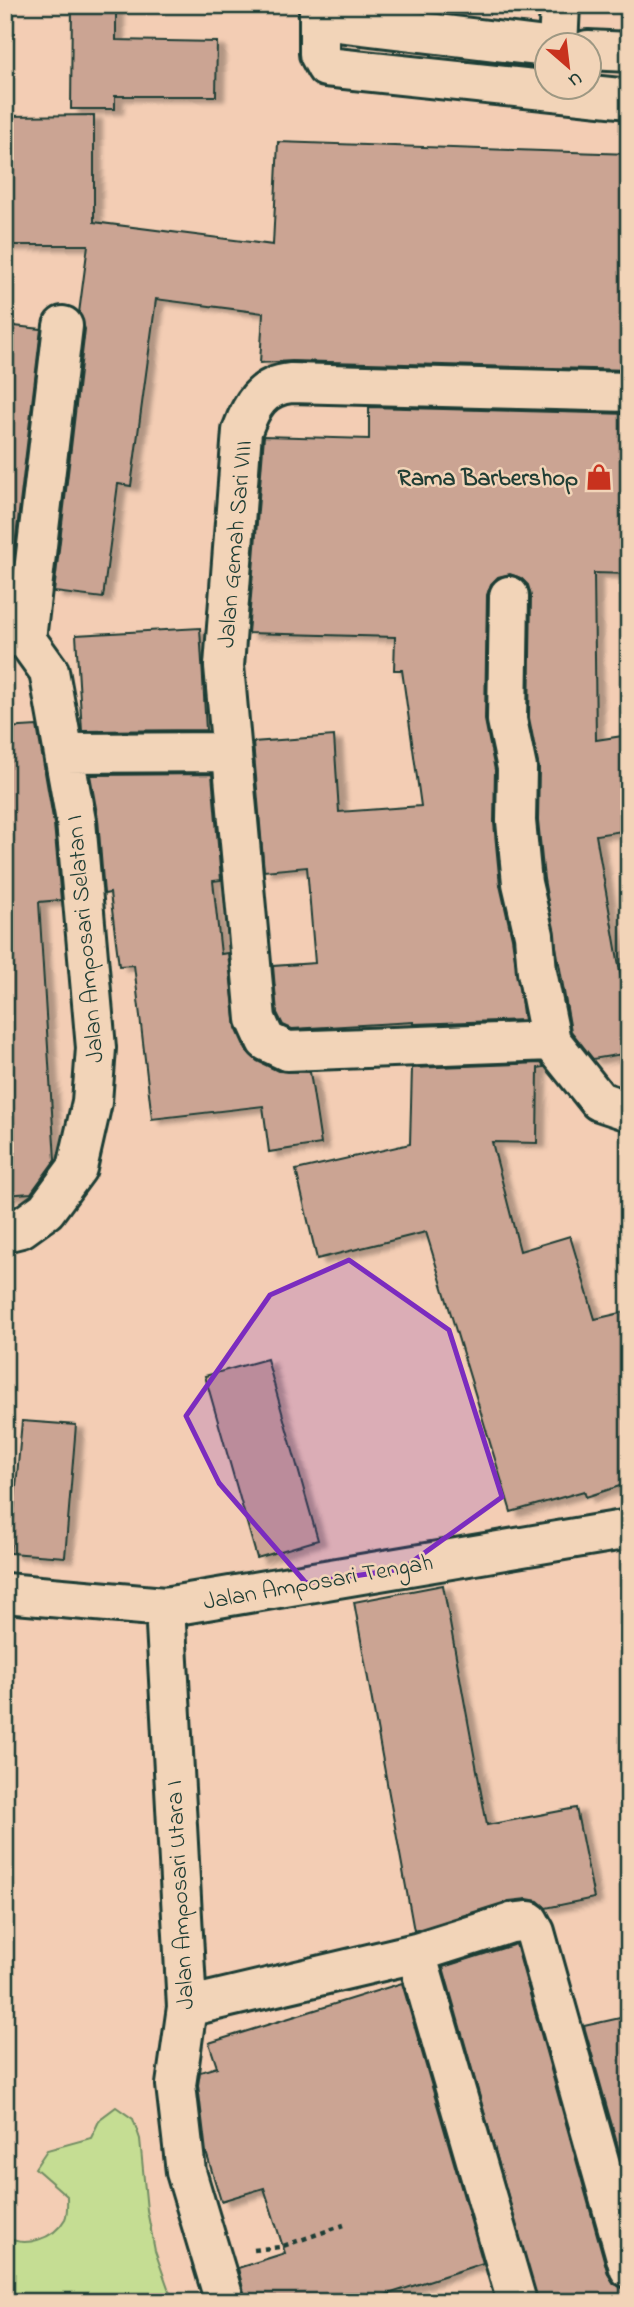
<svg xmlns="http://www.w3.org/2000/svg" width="634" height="2307" font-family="'Indie Flower',sans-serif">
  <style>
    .green { fill: #c5dd93; stroke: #728d64; stroke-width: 2 }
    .building { fill: #cba493; stroke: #1f3d34; stroke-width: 2; filter: url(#shadow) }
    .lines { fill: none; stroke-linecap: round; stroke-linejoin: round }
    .minor-casing { stroke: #1f3d34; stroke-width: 44 }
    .path { stroke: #1f3d34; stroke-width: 4.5; stroke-dasharray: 5 5; stroke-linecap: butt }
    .minor { stroke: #f2d4b8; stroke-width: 38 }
    .marked { fill: #7b2cbf; fill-opacity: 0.2; stroke: #7b2cbf; stroke-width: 5; stroke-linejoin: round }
    .labels { text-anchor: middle; stroke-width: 5; stroke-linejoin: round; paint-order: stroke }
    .poi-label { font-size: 24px; font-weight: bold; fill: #1f3d34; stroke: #f2d4b8; text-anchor: end }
    .street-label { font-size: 24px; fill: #1f3d34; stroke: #f2d4b8 }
  </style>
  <defs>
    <filter id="shadow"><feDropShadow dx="8" dy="4.5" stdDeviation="2" flood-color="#0004"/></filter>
  </defs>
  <rect width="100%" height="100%" fill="#f3cdb4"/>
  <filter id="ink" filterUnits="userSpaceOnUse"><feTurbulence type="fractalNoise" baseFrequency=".0143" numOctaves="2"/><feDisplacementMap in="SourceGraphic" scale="14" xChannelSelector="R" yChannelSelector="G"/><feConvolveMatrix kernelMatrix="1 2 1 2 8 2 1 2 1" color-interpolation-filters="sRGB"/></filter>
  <g filter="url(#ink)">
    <path class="green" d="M116 2107 133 2119 140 2139 147 2210 155 2251 173 2302H5V2236C24 2249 54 2239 65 2219 68 2213 67 2203 67 2196L35 2168 47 2150 91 2138 100 2119Z"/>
    <path class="building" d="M72 5H116V40L217 42 216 96H115V109H71Z
      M94 115V222L273 245 278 142 629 154V370L292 361 260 363 263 313 156 299 131 486 118 484 103 598 54 592 85 329 79 313 88 245H5V116Z
      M5 325 41 329 10 587 5 586Z
      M369 407 629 414V574L594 573 596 740 629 735V830L596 835 621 977 629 975V1053L593 1059 571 1031 544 879 538 820 539 768 529 718 531 596 528 585 521 578 510 574 498 577 491 584 487 595 485 720 495 770 494 823 500 885 512 938 524 1020 413 1024V1022L292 1029 283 1025 277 1013 273 966 315 963 307 867 264 871 253 742 334 736 339 812 421 806 402 670H394L395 637 248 633 264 436 369 439Z
      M200 628 206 730 82 731 76 635Z
      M37 726 54 824 61 900 39 902 55 1160 31 1193 5 1195V728Z
      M212 774 221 880 213 881 221 954 228 953 236 1028 246 1050 257 1061 278 1071 310 1072 321 1144 269 1152 263 1106 152 1119 134 965 119 966 110 893 104 894 98 819 90 775Z
      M541 1063 544 1067 538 1068 537 1143 492 1142 520 1251 570 1236 595 1319 629 1311V1483L586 1497 584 1491 511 1512 426 1232 317 1259 296 1170 410 1144 412 1068Z
      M267 1359 318 1540 257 1558 205 1376Z
      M22 1421 76 1425 65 1557 10 1553Z
      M443 1585 487 1825 576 1808 594 1898 546 1908 538 1901 527 1899 509 1901 414 1931 354 1602Z
      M516 1944 608 2274 614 2284 629 2289V2302H538L443 1967Z
      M402 1983 483 2263 364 2302H246L238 2268 285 2253 264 2188 221 2201 206 2152 198 2085 200 2072 217 2067 209 2043Z
      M629 2016V2186L584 2026Z"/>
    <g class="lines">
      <defs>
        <path id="minor" d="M319 5V54L326 67 629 99
          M320 20 546 47
          M558 46 560 5
          M588 50 629 52
          M629 392 291 383C261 386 251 406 242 431L224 666 256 1019 266 1041 287 1051 551 1041 599 1101 629 1111
          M509 596 507 720 517 768 516 821 522 883 534 935 537 972 551 1041
          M5 635 26 639 49 671 76 821 96 1048 92 1102 77 1168 46 1210 21 1228 5 1232
          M26 639 63 326
          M64 753 232 752
          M5 1593 165 1607 629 1529
          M165 1607 187 2007 176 2085 186 2172 225 2302
          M416 1953 517 2302
          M187 2007 416 1953 511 1923 529 1921 535 1932 629 2268"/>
      </defs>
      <use href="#minor" class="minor-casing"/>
      <path class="path" d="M254 2250 280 2247 344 2225"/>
      <use href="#minor" class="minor"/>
    </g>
  </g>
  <path class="marked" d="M349 1260 449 1330 502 1497 402 1569 306 1583 219 1483 186 1416 270 1295Z"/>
  <defs>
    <symbol id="shop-bare" viewBox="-9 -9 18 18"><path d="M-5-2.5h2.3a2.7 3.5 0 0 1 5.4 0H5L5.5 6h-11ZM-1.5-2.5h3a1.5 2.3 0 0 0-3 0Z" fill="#c8321e" stroke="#f2d4b8" stroke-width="2.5" paint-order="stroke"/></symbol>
  </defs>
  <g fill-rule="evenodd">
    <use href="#shop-bare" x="580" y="458" width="38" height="38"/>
  </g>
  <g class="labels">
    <g class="poi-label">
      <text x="578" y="485">Rama Barbershop</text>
    </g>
    <g class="street-label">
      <text transform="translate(234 544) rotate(-85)" y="8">Jalan Gemah Sari VIII</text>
      <text transform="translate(84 939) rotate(-95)" y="8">Jalan Amposari Selatan I</text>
      <text transform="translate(318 1581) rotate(-10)" y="8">Jalan Amposari Tengah</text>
      <text transform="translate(179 1895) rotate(-93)" y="8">Jalan Amposari Utara I</text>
    </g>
  </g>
  <rect width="634" height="2307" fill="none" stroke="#f2d4b8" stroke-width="28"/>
  <rect x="14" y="14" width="606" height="2279" fill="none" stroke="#1f3d34" stroke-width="2.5" filter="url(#ink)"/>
  <g transform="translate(568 66) rotate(152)"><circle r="33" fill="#f2d4b8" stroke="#9e9883" stroke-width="2"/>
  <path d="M0-5L12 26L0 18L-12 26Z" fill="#c8321e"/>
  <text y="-10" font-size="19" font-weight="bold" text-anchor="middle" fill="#1f3d34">U</text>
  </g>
</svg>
